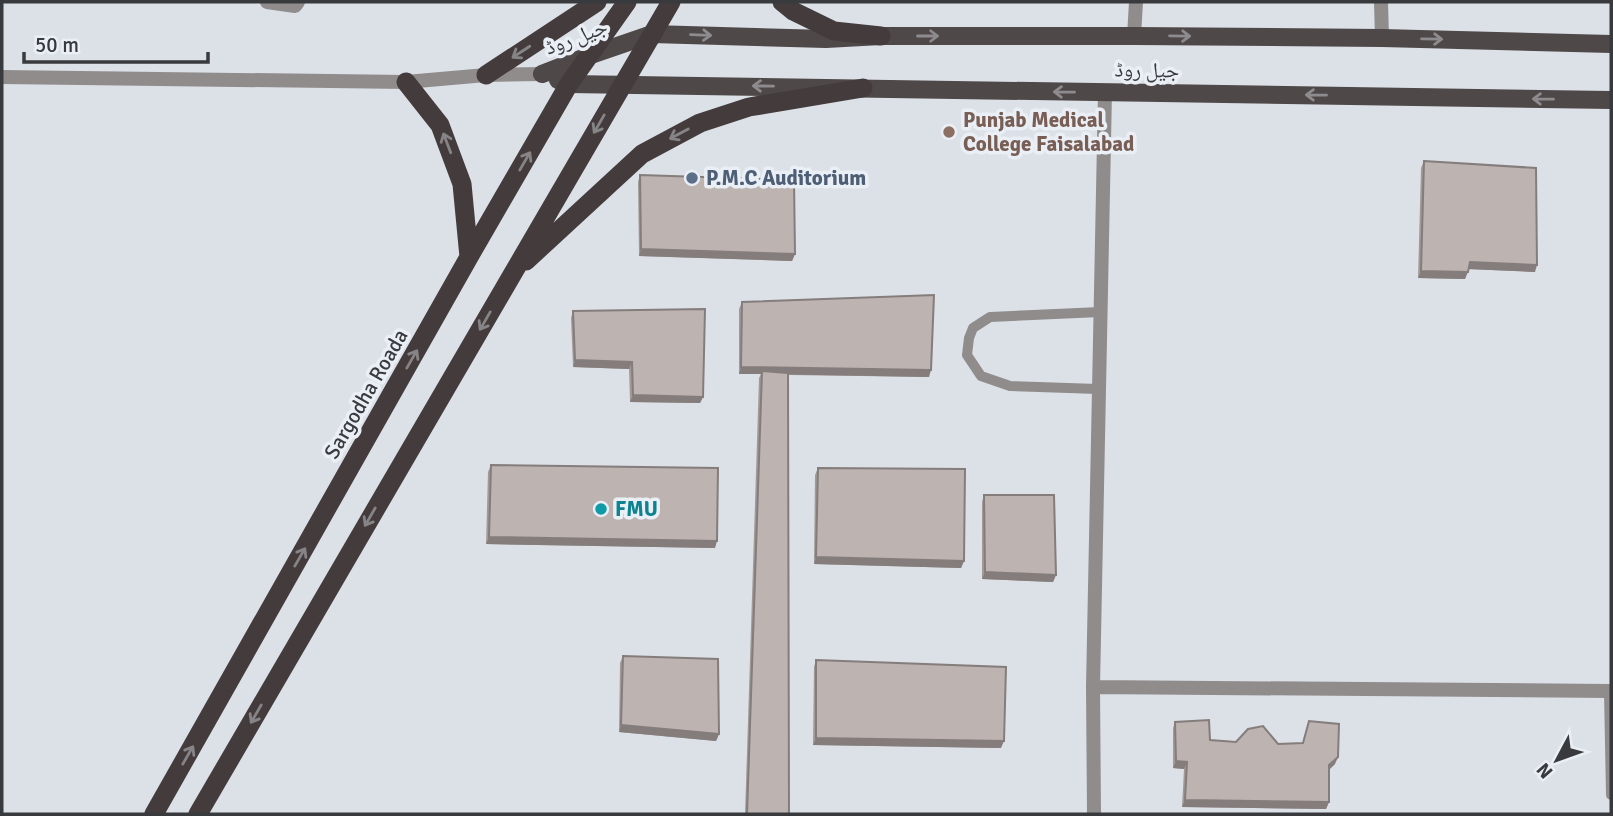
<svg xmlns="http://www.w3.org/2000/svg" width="1613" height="816" font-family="Signika,'Noto Naskh Arabic',sans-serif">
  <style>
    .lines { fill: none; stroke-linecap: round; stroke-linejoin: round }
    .service { stroke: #908c8c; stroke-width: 10 }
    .minor { stroke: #908c8c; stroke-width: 14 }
    .tertiary { stroke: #908c8c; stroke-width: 14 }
    .primary { stroke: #4f4848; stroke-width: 18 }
    .trunk { stroke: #443c3c; stroke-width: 19 }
    .wall { fill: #a39a98 }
    .shaded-wall { fill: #847d7c }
    .building { fill: #bdb3b1; stroke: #847d7c; stroke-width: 2 }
    .oneway { stroke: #8d8b8e }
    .oneway2 { stroke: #868486 }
    .education-dot { fill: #8d6e63; stroke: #eaeff6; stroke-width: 2.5 }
    .service-dot { fill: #5c6f8a; stroke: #eaeff6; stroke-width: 2.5 }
    .culture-dot { fill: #0f9aa8; stroke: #eaeff6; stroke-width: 2.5 }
    .labels { text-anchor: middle; stroke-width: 7; stroke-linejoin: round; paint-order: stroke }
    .street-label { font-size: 21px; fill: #383a3d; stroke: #eaeff6 }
    .education-label { font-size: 21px; font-weight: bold; fill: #785e54; stroke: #eaeff6; text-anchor: start }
    .service-label { font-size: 21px; font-weight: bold; fill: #4e5e75; stroke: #eaeff6; text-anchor: start }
    .culture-label { font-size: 21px; font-weight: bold; fill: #0d838f; stroke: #eaeff6; text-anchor: start }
  </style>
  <rect width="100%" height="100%" fill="#dce1e8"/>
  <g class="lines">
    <path class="service" d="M1098 389 1010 386 981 376 967 355 969 338 973 328 990 317 1100 312
      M1609 691 1611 795"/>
    <path class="minor" d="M267 2 295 6 298 2
      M1381 2 1382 38
      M1134 36 1136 2
      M1093 687 1611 691
      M1094 814 1093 687 1105 92"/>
    <path class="tertiary" d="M2 77 406 82 486 75 542 74"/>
    <path class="primary" d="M542 74 591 55 652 34 826 39 881 36H1134L1382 38 1611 44
      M558 80 569 84 1611 100"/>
    <path class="trunk" d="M782 2 793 11 834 31 881 36
      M486 75 597 2
      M406 82 440 125 462 184 469 257
      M526 261 642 154 700 123 749 107 863 88
      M154 814 469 257 569 84 627 2
      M198 814 671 2"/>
  </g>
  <path class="wall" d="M1424 161 1535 272 1468 269 1465 279 1418 278 1421 168Z
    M640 175 795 254 792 261 639 256 638 182Z
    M742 302 929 377 788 375 789 814H745L759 378 761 374H739V309Z
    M573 311 703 397 700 403 630 402 629 369 573 367 571 318Z
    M491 465 715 548 486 544 488 472Z
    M818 468 964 561 961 568 814 564 815 475Z
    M984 495 1056 575 1053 582 982 579V502Z
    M623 656 719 734 716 741 619 732 620 663Z
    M816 660 1001 748 813 745 814 667Z
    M1309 721 1335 764 1329 769V802L1326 809 1182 807 1184 769 1173 768V728L1175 722 1210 740 1278 744 1303 743Z"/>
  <path class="shaded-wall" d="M641 249 795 254 792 261 639 256Z
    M1470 262 1537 265 1535 272 1467 269Z
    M1421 271 1468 272 1465 279 1418 278Z
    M575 360 632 362 629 369 573 367Z
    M741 367 931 370 929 377 762 374V371L761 374H739Z
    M633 395 703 397 700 403 630 402Z
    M489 537 717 541 715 548 486 544Z
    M816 557 964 561 961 568 814 564Z
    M985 572 1056 575 1053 582 982 579Z
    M621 725 719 734 716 741 619 732Z
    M816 738 1004 741 1001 748 813 745Z
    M1338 757 1335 764 1327 772 1329 765Z
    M1176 761 1187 762 1184 769 1173 768Z
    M1185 800 1329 802 1326 809 1182 807Z"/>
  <path class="building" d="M1424 161 1536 168 1537 265 1470 262 1468 272 1421 271Z
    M640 175 794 180 795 254 641 249Z
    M934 295 931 370 741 367 742 302Z
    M705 309 703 397 633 395 632 362 575 360 573 311Z
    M762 371 788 373 789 814H747Z
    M491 465 718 468 717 541 489 537Z
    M818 468 965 469 964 561 816 557Z
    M984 495H1054L1056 575 985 572Z
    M623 656 718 659 719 734 621 725Z
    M816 660 1006 667 1004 741 816 738Z
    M1209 720 1210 740 1236 742 1248 729 1263 726 1278 744 1303 743 1309 721 1339 724 1338 757 1329 765V802L1185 800 1187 762 1176 761 1175 722Z"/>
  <defs><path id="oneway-shaft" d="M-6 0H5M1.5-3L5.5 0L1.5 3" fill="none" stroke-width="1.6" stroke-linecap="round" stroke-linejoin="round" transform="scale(1.75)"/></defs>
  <g class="oneway">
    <use href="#oneway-shaft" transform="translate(701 35) rotate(2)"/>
    <use href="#oneway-shaft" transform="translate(928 36)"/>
    <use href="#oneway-shaft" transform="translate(1180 36) rotate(1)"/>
    <use href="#oneway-shaft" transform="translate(1432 39) rotate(1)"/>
    <use href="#oneway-shaft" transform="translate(763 86) rotate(-179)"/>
    <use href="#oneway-shaft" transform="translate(1064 92) rotate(-179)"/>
    <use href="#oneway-shaft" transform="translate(1316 95) rotate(-179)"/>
    <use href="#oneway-shaft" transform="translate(1543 99) rotate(-179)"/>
  </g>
  <g class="oneway2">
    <use href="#oneway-shaft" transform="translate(521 52) rotate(147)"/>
    <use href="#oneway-shaft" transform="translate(599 124) rotate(120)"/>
    <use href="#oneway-shaft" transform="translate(679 134) rotate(152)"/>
    <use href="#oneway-shaft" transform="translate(447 143) rotate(-111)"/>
    <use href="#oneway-shaft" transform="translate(525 161) rotate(-60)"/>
    <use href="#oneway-shaft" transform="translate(485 321) rotate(120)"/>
    <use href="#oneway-shaft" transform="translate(412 359) rotate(-60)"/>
    <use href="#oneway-shaft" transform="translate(370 517) rotate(120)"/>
    <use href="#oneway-shaft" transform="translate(300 557) rotate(-60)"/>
    <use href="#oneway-shaft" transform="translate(256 714) rotate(120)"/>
    <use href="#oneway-shaft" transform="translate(188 755) rotate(-60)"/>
  </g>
  <circle class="education-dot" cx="949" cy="132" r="7"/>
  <circle class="service-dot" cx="692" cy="178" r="7"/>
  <circle class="culture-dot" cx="601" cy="509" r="7"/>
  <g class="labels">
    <g class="street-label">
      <text transform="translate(576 37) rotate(-21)" y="7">جیل روڈ</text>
      <text transform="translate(1147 70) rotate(1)" y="7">جیل روڈ</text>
      <text transform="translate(366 394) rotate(-60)" y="7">Sargodha Roada</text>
    </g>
    <g class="education-label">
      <text x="963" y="127">Punjab Medical<tspan x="963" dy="24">College Faisalabad</tspan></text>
    </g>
    <g class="service-label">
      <text x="706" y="185">P.M.C Auditorium</text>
    </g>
    <g class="culture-label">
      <text x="615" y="516">FMU</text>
    </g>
  </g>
  <rect width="1613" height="816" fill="none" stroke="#383a3d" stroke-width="7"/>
  <g transform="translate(1557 760) rotate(229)" stroke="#eaeff6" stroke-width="5" paint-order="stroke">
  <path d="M0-5L12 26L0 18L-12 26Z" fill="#383a3d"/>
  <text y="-10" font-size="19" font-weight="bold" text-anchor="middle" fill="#383a3d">N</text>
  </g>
  <path d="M24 52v10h184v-10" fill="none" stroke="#383a3d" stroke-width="3.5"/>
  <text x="35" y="52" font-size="21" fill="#383a3d" stroke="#eaeff6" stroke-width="5" paint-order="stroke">50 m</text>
</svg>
